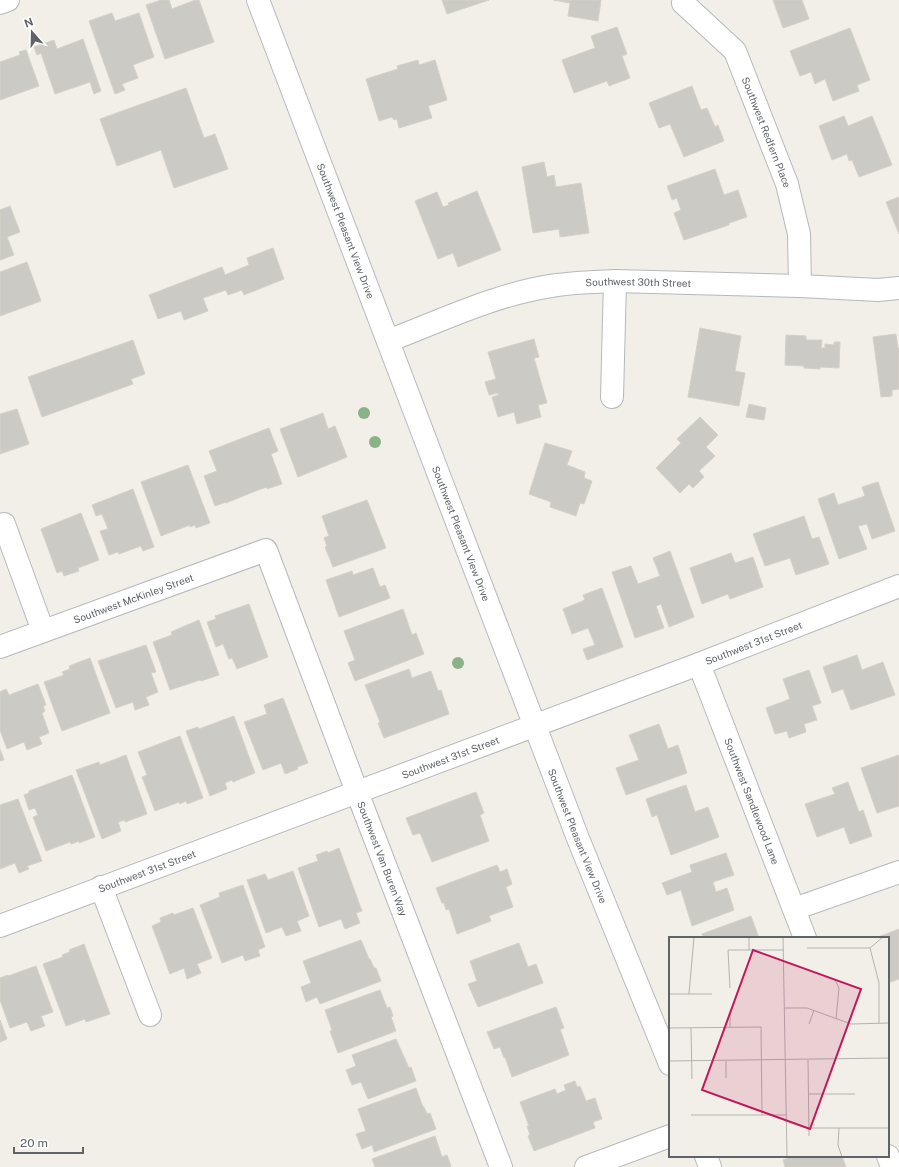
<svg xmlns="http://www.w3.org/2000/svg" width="899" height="1167" font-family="'Public Sans',sans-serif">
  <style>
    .building { fill: #cccac5; stroke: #d6d1c6 }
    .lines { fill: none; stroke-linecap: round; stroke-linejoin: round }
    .street-casing { stroke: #b5b8bc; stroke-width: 24 }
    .secondary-casing { stroke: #b6babf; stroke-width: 24 }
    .street { stroke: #fff; stroke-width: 22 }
    .secondary { stroke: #fff; stroke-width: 22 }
    .tree { fill: #89b387 }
    .labels { text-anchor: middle; stroke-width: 3; stroke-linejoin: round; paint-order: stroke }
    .street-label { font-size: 10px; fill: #5f6368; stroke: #fff }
    .inset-road { fill: none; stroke: #b3b3b1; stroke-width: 1 }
    .view { fill: #c2185b; fill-opacity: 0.15; stroke: #c2185b; stroke-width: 2 }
    .inset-edge { fill: none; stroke: #5f6368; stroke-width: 2 }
  </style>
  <rect width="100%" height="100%" fill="#f1efe8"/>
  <path class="building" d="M161 0H169L172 9 195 0H199L214 42 165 59 146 5Z
    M442 0H489L447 14Z
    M553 0H601L598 21 568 16 570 3Z
    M773 0H802L809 19 783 28Z
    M112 13 115 21 139 13 154 57 133 65 138 78 122 84 125 90 115 94 89 21Z
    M617 27 627 54 622 56 630 78 609 86 607 81 574 93 562 60 595 48 591 36Z
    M850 28 870 80 857 85 859 91 833 101 825 79 815 84 811 72 800 76 790 51Z
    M83 39 101 91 94 94 90 82 55 94 41 53 37 55 34 47 54 40 57 49Z
    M26 50 39 86 0 100V62L20 55 19 52Z
    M418 60 419 65 435 60 447 100 428 106 432 118 399 128 397 119 394 120 392 117 379 121 366 79 398 69 397 66Z
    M692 86 701 110 707 108 715 127 718 125 724 141 684 157 670 124 659 128 649 103Z
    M186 88 204 138 215 134 228 169 174 188 161 150 117 166 100 119Z
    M844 116 848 126 872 116 892 165 859 177 852 160 849 161 847 154 832 160 819 126Z
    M544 162 547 177 554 175 556 187 581 183 589 233 560 237 559 229 533 233 522 167Z
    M715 169 724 195 738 190 747 217 729 223V225L684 240 674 213 681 210 677 198 672 200 667 186Z
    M477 191 501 250 458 267 453 253 438 259 415 201 437 192 443 207 449 205 448 203Z
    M899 197V234L886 202Z
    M10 206 20 232 7 237 14 255 0 260V210Z
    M273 248 284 279 244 295 242 290 228 295 226 290 203 298 208 311 184 320 181 311 158 319 149 295 222 267 225 275 249 265 247 258Z
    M27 262 41 301 0 316V272Z
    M700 328 741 336 735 371 745 373 739 406 688 397Z
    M896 334 898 348H899V389L892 390V396L881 397 873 337Z
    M786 335 806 336V340H822L821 348H825V344L834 345V342H840L839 368 820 367V369L804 368V366L785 365Z
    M534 339 539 357 534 358 547 403 538 405 541 417 517 424 514 412 498 417 492 397 499 395 498 393 489 395 485 382 496 379 488 352Z
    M133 340 145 374 131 379 133 384 42 417 28 377Z
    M749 404 766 408 764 420 746 417Z
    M17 409 29 444 0 454V414Z
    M323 413 328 429 335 426 347 457 298 477 280 429Z
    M700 417 718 435 706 447 715 456 699 471 704 477 693 488 689 484 680 493 656 468 681 443 677 439Z
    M269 428 278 451 271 454 282 484 267 489V487L258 490 226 503V502L215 506 204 476 217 471 209 451Z
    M545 443 572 451 567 465 585 472 584 478 592 481 584 504 580 503 576 516 550 507 551 502 529 494Z
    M188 465 210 523 196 528 195 525 190 527V525L161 536 141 482Z
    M878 482 895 531 872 539 867 524 858 526 867 549 839 559 818 499 834 493 838 505 865 496 862 487Z
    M133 489 154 547 143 551 141 546 119 554 118 552 109 555 100 531 108 529 102 514 96 516 92 505Z
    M367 500 386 548 333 567 325 547 327 546 324 538 329 536 322 516Z
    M81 513 99 560 78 568 79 571 64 576 62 571 57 573 41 529Z
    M804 516 812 539 819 537 829 564 796 575 790 558 765 566 753 534Z
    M670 551 694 617 669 627 661 604 656 606 664 628 635 638 612 572 631 566 638 584 660 576 653 558Z
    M731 553 735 563 753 557 763 587 730 599 728 594 702 604 690 568Z
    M373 568 380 587 385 585 390 598 339 617 326 580 352 571 353 575Z
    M602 588 623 647 587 660 583 649 595 645 588 628 572 634 563 609 585 600 583 595Z
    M249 604 268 657 237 669 232 658 229 659 223 644 216 647 207 622 216 619 215 616Z
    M403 609 412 635 416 633 424 654 355 681 348 663 355 660 344 631Z
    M199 620 219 675 201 681 200 680 170 690 153 642 172 635 171 632Z
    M146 645 156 672 151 673 158 692 146 697 149 705 135 710 133 702 116 708 98 661Z
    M857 655 862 670 883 662 895 695 851 710 843 689 832 693 823 667Z
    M90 658 110 713 62 731 44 682 64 675 62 672 70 669 69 666Z
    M409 669 412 678 431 671 438 691 441 690 449 714 384 738 378 723 380 722 365 685Z
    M809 670 821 703 812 706 817 720 804 724 806 732 789 738 787 731 775 734 766 708 790 699 783 679Z
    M38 684 46 705 43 706 45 711 42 713 49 733 39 737 42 744 27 750 24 742 7 749 0 730V692L6 689 9 695Z
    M283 698 308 763 297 767 298 769 285 774 281 763 263 770 244 722 267 714 264 705Z
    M234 716 255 773 233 782 232 780 225 783 227 789 210 796 186 731 198 727 199 729Z
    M659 724 668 749 678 745 687 773 626 795 616 768 639 760 629 735Z
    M180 736 203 798 187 804 186 801 180 804 179 802 155 811 142 777 147 775 138 752Z
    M0 749 4 760 0 761Z
    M126 755 147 814 125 822V820L118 822 121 831 102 839 76 770 99 762 100 765Z
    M899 755V806L877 813 861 768Z
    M72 775 95 837 79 843V841L71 844 70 842 46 851 33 817 38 815 35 808 29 810 24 795 29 793V791Z
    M848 782 859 812 863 810 872 836 850 844 844 827 817 837 805 804 835 794 832 788Z
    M686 785 695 812 708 807 719 837 671 855 657 815 652 817 646 799Z
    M476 792 484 813 480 815 489 841 432 862 420 833 413 835 406 818Z
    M18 799 42 861 27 866 29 869 19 873 15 863 0 869V805Z
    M339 848 362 911 356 913 360 923 345 929 341 919 319 927 298 868 318 861 316 855 327 851 328 853Z
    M726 853 734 875 713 882 716 892 727 888 734 910 692 926 681 890 667 895 662 883 692 872 690 865Z
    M497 865 500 872 507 869 512 884 506 887 513 907 489 916 491 921 457 934 449 909 446 910 444 903H442L436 888Z
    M293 871 309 916 297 921 301 931 286 936 282 927 266 933 247 880 265 874 268 880Z
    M243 885 265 947 258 950 260 956 245 961 243 955 222 963 200 905 220 897 219 893Z
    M193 908 212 958 197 964 201 973 187 979 184 968 170 974 152 926 161 922 160 918 173 913 174 915Z
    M751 916 759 938H704L702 934Z
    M899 929V979L888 983V938H878V937Z
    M361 940 369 959H370L374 968H376L381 981 320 1004 317 997 306 1002 301 987 311 983 303 961Z
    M519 943 528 967 536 964 543 983 478 1007 468 984 477 981 470 961Z
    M84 944 110 1014 86 1022 85 1019 66 1026 43 964 63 957 62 955 70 952 69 950Z
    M36 966 53 1012 41 1016 45 1026 31 1031 27 1022 10 1028 0 1000V978L8 975V976Z
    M380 990 387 1008 390 1007 393 1016 391 1017 396 1031 338 1053 330 1031 332 1030 325 1010Z
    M556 1007 564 1028 560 1029 569 1055 512 1077 505 1057 504 1058 500 1047 494 1049 487 1032Z
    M0 1020 7 1039 0 1042Z
    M396 1039 409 1068 411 1067 416 1081 368 1099 361 1082 352 1085 346 1070 356 1066 352 1055Z
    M575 1081 577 1087 580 1086 586 1101 595 1098 602 1119 593 1122 595 1128 534 1151 528 1136 530 1135 527 1126H529L520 1102 555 1089 557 1094 566 1090 564 1085Z
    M416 1088 423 1107H424L427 1114 430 1113 436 1129 374 1152 372 1145 362 1149 356 1134 366 1131 358 1109Z
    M435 1136 442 1157 447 1155 451 1166 450 1167H375L372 1159Z
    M787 1156H823L824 1158 830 1156H842L846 1167H785L783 1160 788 1158Z"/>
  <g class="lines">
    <defs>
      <g id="street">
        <path d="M0 3 8 0"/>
        <path id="s1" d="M683 3 735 51 787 184 799 234 800 286"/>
        <path id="s2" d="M388 341C443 320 498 293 557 285 576 282 596 282 615 281L800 286 878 290 899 288"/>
        <path d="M612 397 615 281"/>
        <path d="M4 524 43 631"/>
        <path id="s3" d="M0 647 266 550 357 792 501 1167"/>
        <path id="s4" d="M699 664 805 938"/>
        <path d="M101 887 150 1015"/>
        <path d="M794 909 899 872"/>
        <path id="s5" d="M0 926 699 664 899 586"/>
        <path d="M888 1156 892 1167"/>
        <path d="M586 1167 670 1136"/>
      </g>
      <g id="secondary">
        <path id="s6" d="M258 0 443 486 579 841 670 1064"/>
        <path d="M706 1156 710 1167"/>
      </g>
    </defs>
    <use href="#street" class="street-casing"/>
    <use href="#secondary" class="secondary-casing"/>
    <use href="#street" class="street"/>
    <use href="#secondary" class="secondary"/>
  </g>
  <g class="tree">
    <circle cx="364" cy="413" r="6"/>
    <circle cx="375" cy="442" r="6"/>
    <circle cx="458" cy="663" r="6"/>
  </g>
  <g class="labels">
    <g class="street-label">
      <text dy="4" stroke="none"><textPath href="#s1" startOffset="158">Southwest Redfern Place</textPath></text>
      <text dy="4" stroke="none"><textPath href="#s6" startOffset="247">Southwest Pleasant View Drive</textPath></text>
      <text dy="4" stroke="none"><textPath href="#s2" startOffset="260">Southwest 30th Street</textPath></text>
      <text dy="4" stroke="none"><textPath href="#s6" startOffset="571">Southwest Pleasant View Drive</textPath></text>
      <text dy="4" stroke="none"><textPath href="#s3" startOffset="142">Southwest McKinley Street</textPath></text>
      <text dy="4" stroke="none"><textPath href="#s5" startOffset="805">Southwest 31st Street</textPath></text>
      <text dy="4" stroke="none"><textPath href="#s5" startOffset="481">Southwest 31st Street</textPath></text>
      <text dy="4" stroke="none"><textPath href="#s4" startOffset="147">Southwest Sandlewood Lane</textPath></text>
      <text dy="4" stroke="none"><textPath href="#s6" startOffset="895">Southwest Pleasant View Drive</textPath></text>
      <text dy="4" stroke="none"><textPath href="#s3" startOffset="613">Southwest Van Buren Way</textPath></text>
      <text dy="4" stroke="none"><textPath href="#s5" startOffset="157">Southwest 31st Street</textPath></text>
    </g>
  </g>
  <g transform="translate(669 937)">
    <rect width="220" height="220" fill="#f1efe8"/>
    <path class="inset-road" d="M114 0 118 220M138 11H201L214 0M201 11 210 46V86M80 13V0M166 43 170 51 167 82M61 51 59 13H115M0 57H43M20 57 25 0M115 71H138L182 87 220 86M140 87 145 73M61 90V76M0 91 92 90 93 178M22 91 23 142M220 121V141M139 123 140 199M0 124 220 121M57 124V141M139 157H186M22 178H118M140 191H220M170 191 169 208 173 220"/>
    <path class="view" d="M84 13 192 52 141 192 33 153Z"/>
    <rect width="220" height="220" class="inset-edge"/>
  </g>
  <g transform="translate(32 32) rotate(340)" stroke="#ffffff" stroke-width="3" paint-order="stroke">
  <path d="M0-3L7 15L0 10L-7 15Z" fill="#5f6368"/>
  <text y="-6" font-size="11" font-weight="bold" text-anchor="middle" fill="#5f6368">N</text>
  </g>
  <path d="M14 1147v6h69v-6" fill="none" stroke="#5f6368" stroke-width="2"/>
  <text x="20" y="1147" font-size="12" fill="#5f6368" stroke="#ffffff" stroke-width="3" paint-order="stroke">20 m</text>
</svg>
